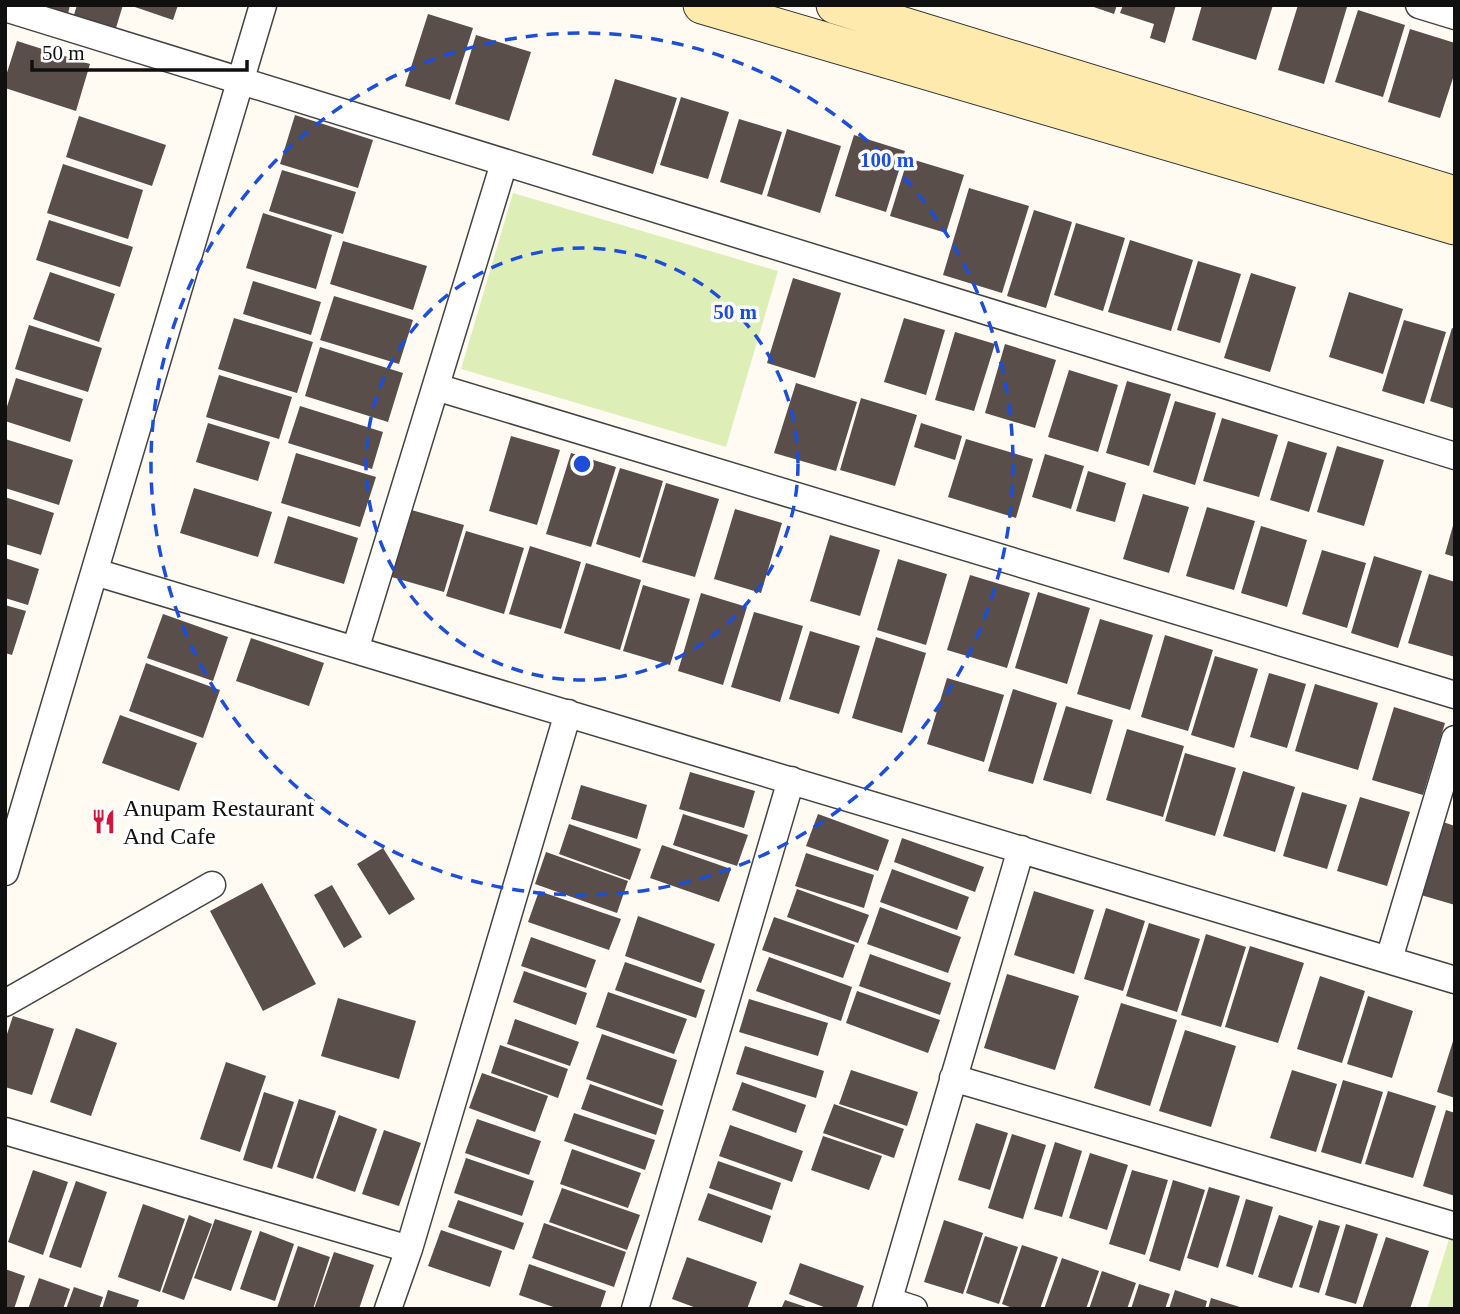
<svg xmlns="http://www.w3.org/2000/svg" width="1460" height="1314" font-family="'Times New Roman',serif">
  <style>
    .green { fill: #ddefb7 }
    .building { fill: #5a4e4b }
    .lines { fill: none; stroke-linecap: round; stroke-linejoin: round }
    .minor-casing { stroke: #434343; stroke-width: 29 }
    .secondary-casing { stroke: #323232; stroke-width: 39 }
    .minor { stroke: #fff; stroke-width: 26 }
    .secondary { stroke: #ffeaae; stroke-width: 37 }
    .ring { fill: none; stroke: #1d4ed8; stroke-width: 3.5; stroke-dasharray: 12 9 }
    .labels { text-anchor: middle; stroke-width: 7; stroke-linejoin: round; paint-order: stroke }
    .poi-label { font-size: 24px; fill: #101010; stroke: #fff; text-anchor: start }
    .centre { fill: #1d4ed8; stroke: #fff; stroke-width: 3.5 }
    .ring-label { font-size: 21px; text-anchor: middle; font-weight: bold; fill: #1d4ed8; stroke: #fff; stroke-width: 7; stroke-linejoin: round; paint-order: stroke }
  </style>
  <rect width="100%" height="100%" fill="#fffbf3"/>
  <path class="green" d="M513 193 778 271 726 447 461 369Z
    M1450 1236 1455 1237V1309H1427Z"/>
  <path class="building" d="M42 5H70L68 14Z
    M77 5H123L115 31 73 18Z
    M129 5H178L173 20Z
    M1088 5H1117L1114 14Z
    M1123 5H1176L1165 43 1150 38 1154 24 1120 13Z
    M1202 5H1273L1256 60 1192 40Z
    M1298 5 1347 7 1324 84 1278 70Z
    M1358 10 1405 25 1383 97 1335 82Z
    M428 14 473 28 450 100 405 86Z
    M1410 29 1455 43V72L1440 118 1388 102Z
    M476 35 531 52 509 121 455 104Z
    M17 41 90 64 76 111 5 88V79Z
    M615 79 677 98 653 174 592 155Z
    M681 97 729 112 708 179 660 165Z
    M295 115 373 140 358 188 280 164Z
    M79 116 166 145 152 186 66 157Z
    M739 119 782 132 762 195 720 182Z
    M787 129 841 146 820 213 767 196Z
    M854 135 905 151 886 212 835 196Z
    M908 158 964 175 946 233 890 216Z
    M63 164 143 190 128 239 47 213Z
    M282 170 356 192 343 234 269 211Z
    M969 188 1029 206 1002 293 943 275Z
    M1034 210 1072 222 1046 308 1007 296Z
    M263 213 332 235 316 289 246 268Z
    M49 220 133 247 120 287 36 260Z
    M1076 223 1125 238 1103 311 1054 295Z
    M1130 240 1193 260 1171 331 1108 312Z
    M343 241 427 266 413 310 330 284Z
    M1198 261 1241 274 1220 343 1177 330Z
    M50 272 115 294 99 342 33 319Z
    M1251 273 1296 287 1270 372 1224 358Z
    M793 278 841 293 815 378 767 363Z
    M253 281 321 302 311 335 243 314Z
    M1349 292 1403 309 1383 374 1329 357Z
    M334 296 413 320 399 364 320 340Z
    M234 318 313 342 297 393 218 369Z
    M904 318 945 330 926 395 884 382Z
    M1404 320 1446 332 1424 404 1382 391Z
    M29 325 102 348 88 392 15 369Z
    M1452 328 1455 329V409L1430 401Z
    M955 332 995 344 974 411 935 400Z
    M1005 344 1056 360 1035 428 985 413Z
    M320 347 403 373 388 422 305 396Z
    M1069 370 1118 385 1098 452 1048 437Z
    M219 375 292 397 279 439 206 417Z
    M16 378 83 399 70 442 5 421V413Z
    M1127 381 1171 394 1149 466 1106 453Z
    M796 383 857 402 836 471 774 453Z
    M861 398 917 415 895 486 840 470Z
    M1175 401 1216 413 1195 485 1153 472Z
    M300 406 383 432 372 469 288 443Z
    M1222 418 1278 435 1259 497 1203 481Z
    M208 423 270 442 258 481 196 462Z
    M921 423 962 436 955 460 914 447Z
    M511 436 560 450 537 525 489 511Z
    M5 439 73 460 59 505 5 488Z
    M966 439 1033 459 1016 518 948 497Z
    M1288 441 1327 453 1309 512 1270 500Z
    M1337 446 1384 460 1364 526 1317 512Z
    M296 453 376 477 360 527 281 503Z
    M571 453 616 467 591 547 546 534Z
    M1045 454 1084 466 1071 509 1032 497Z
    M620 468 663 481 640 558 596 544Z
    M1088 471 1126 483 1115 522 1076 511Z
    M666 483 719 499 695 577 642 562Z
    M194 488 272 512 258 557 180 533Z
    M1143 494 1189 507 1169 573 1123 559Z
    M5 497 54 513 41 555 5 544Z
    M1207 507 1255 521 1234 590 1186 576Z
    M408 509 464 525 444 592 388 576Z
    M735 509 782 523 761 593 714 579Z
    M288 516 358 538 344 584 274 563Z
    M1454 522H1455V557L1445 554Z
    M1261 526 1307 540 1287 607 1241 593Z
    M466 531 524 548 504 614 446 596Z
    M830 535 880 550 860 616 810 601Z
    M530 546 581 562 561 629 509 614Z
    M1322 550 1366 563 1347 628 1302 614Z
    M1374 556 1422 571 1398 648 1351 633Z
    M5 558 39 569 28 605 5 598Z
    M898 559 947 574 926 645 877 630Z
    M586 563 641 580 620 650 564 633Z
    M1429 574 1455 582V657L1408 643Z
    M970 575 1030 593 1007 668 947 650Z
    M643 585 690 599 670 665 623 651Z
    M1038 592 1090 608 1067 684 1015 668Z
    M701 593 747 607 723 685 678 671Z
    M5 605 26 611 12 655 5 653Z
    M754 612 803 626 780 702 731 687Z
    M163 614 228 637 213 681 147 658Z
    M1100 619 1153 635 1130 710 1077 694Z
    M810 631 860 646 839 714 789 699Z
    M1165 635 1213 650 1188 731 1141 717Z
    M876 637 926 653 902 733 852 718Z
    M251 638 324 663 309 706 236 681Z
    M1215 656 1258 669 1234 748 1191 735Z
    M146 663 220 690 203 738 129 711Z
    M1269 673 1306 684 1287 748 1250 737Z
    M947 678 1004 695 984 762 927 744Z
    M1315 684 1378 703 1358 770 1295 751Z
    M1013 689 1057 703 1033 784 988 771Z
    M1066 706 1113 720 1091 794 1043 780Z
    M1394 707 1445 723 1423 795 1372 780Z
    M120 715 197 743 179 791 102 763Z
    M1127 729 1184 746 1163 817 1106 800Z
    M1185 753 1236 768 1215 836 1165 821Z
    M1243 771 1295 787 1275 852 1223 836Z
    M690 772 755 791 744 828 679 809Z
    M581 785 647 805 637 839 571 819Z
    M1302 792 1347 805 1327 869 1283 856Z
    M1360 797 1410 812 1387 886 1337 871Z
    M683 814 748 835 737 866 673 845Z
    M818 814 889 840 878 871 806 846Z
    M1443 822 1455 826V905L1421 895Z
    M569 824 641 849 630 880 559 854Z
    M902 838 984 867 975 892 894 862Z
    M662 845 731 869 719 902 650 878Z
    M383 848 415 899 389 915 357 864Z
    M546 852 628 881 617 913 535 884Z
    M806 853 874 875 864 908 795 886Z
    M892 869 969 897 957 930 880 902Z
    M262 883 316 984 263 1011 210 911Z
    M332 885 362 937 344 948 314 895Z
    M797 889 869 915 858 943 787 917Z
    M539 891 621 919 609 950 528 922Z
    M1034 891 1094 910 1074 974 1014 955Z
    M880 907 961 937 948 973 867 944Z
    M1106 908 1145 921 1123 991 1084 979Z
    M638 916 715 944 701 983 625 956Z
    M774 917 855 945 843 978 762 950Z
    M1149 923 1200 939 1177 1012 1126 996Z
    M1206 934 1246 947 1221 1027 1181 1015Z
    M531 937 596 960 586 988 521 966Z
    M1250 946 1304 963 1278 1043 1225 1027Z
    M870 954 951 983 940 1015 859 986Z
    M769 957 852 987 841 1021 756 991Z
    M625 962 705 990 696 1018 615 990Z
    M524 971 587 993 576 1025 513 1002Z
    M1007 974 1079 996 1055 1070 984 1048Z
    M1320 976 1365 991 1342 1063 1297 1049Z
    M857 991 940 1020 928 1053 846 1023Z
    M608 992 687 1019 674 1054 596 1027Z
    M1368 996 1413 1011 1392 1078 1347 1064Z
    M338 998 416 1021 399 1079 321 1056Z
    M749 999 828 1023 818 1056 739 1032Z
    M1121 1003 1177 1020 1150 1106 1094 1088Z
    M13 1016 54 1029 32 1095 5 1087V1040Z
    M515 1019 579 1042 570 1066 507 1044Z
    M76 1028 117 1043 91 1116 50 1102Z
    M1185 1030 1236 1046 1211 1127 1159 1111Z
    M602 1034 677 1060 662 1106 586 1079Z
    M1454 1038H1455V1098L1437 1092Z
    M500 1045 568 1069 558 1098 491 1073Z
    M745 1046 824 1071 816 1098 736 1074Z
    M226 1062 266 1076 240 1152 200 1139Z
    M851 1070 918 1092 907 1126 839 1104Z
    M1292 1070 1337 1084 1316 1152 1270 1138Z
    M482 1073 548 1096 535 1132 469 1108Z
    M1343 1080 1383 1092 1361 1164 1321 1152Z
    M742 1082 806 1105 796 1133 732 1110Z
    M590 1084 664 1110 656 1135 581 1109Z
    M1388 1091 1436 1106 1413 1178 1365 1164Z
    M264 1092 294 1102 272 1169 243 1160Z
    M299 1099 336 1111 313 1179 277 1167Z
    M834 1104 904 1129 894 1158 823 1133Z
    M1446 1110 1455 1113V1196L1423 1186Z
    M574 1113 655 1140 645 1170 564 1141Z
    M339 1115 377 1129 355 1192 316 1178Z
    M477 1119 541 1141 529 1175 465 1153Z
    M976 1123 1008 1133 990 1190 958 1180Z
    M730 1125 803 1151 792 1182 719 1156Z
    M384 1130 421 1143 399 1206 362 1194Z
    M1012 1134 1046 1145 1023 1219 988 1208Z
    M823 1136 882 1156 869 1190 811 1170Z
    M1055 1142 1082 1151 1062 1217 1034 1209Z
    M572 1149 641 1173 628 1208 560 1184Z
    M1090 1153 1128 1165 1107 1230 1069 1218Z
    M466 1158 534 1181 522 1216 454 1193Z
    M718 1161 781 1183 772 1210 709 1188Z
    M33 1170 68 1182 43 1255 8 1242Z
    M1132 1170 1168 1180 1145 1255 1109 1244Z
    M1173 1180 1205 1190 1180 1271 1149 1261Z
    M76 1181 107 1192 81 1268 49 1257Z
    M1209 1187 1240 1196 1218 1268 1187 1258Z
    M562 1188 640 1215 627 1250 549 1222Z
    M708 1193 771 1216 762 1243 698 1220Z
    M1246 1199 1273 1207 1253 1275 1226 1266Z
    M458 1200 524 1223 514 1250 448 1227Z
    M143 1204 185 1219 160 1292 118 1277Z
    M189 1215 212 1224 184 1300 162 1292Z
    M1279 1215 1313 1226 1292 1288 1258 1277Z
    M215 1219 252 1231 231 1291 194 1278Z
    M944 1220 983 1233 963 1294 924 1282Z
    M1319 1220 1340 1226 1319 1293 1299 1287Z
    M544 1223 626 1252 614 1287 532 1258Z
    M1346 1224 1378 1234 1356 1304 1325 1295Z
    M441 1230 502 1251 490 1287 428 1266Z
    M260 1231 294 1244 275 1301 240 1289Z
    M985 1236 1018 1247 999 1304 966 1293Z
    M1386 1237 1429 1251 1410 1309H1362Z
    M1022 1245 1058 1257 1040 1309H1015L1002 1304Z
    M298 1246 330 1257 313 1309H280L277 1308Z
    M334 1252 374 1265 359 1309H314Z
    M687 1257 757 1282 747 1309H699L672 1299Z
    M1062 1258 1099 1271 1086 1309H1044Z
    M800 1263 864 1286 856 1309H829L789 1294Z
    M529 1264 606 1291 600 1309H559L519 1295Z
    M5 1269 25 1276 14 1309H5Z
    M1102 1271 1136 1283 1127 1309H1089Z
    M39 1278 70 1289 63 1309H28Z
    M1139 1284 1170 1294 1165 1309H1131Z
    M74 1287 103 1297 99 1309H66Z
    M108 1290 139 1300 136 1309H102Z
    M1175 1290 1207 1301 1205 1309H1169Z
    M1211 1298 1243 1308V1309H1208Z
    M785 1300 809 1308V1309H781Z"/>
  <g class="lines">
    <defs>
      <path id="minor" d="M1419 5 1455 16
        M5 8 1455 456
        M436 387 1455 695
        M95 572 1455 980
        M355 650 504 163
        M5 872 263 5
        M1389 959 1455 739
        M5 1003 212 885
        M953 1078 1455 1226
        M5 1131 409 1249
        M889 1301 914 1309
        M388 1309 409 1249 568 713
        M635 1309 791 780
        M886 1309 1021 849"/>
      <path id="secondary" d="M702 5 1455 226
        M835 5 1455 195"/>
    </defs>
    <use href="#minor" class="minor-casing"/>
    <use href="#secondary" class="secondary-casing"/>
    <use href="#minor" class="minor"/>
    <use href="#secondary" class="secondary"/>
  </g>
  <g class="ring">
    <circle cx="582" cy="464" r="216"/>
    <circle cx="582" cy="464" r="431"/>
  </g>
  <defs>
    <symbol id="restaurant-bare" viewBox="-9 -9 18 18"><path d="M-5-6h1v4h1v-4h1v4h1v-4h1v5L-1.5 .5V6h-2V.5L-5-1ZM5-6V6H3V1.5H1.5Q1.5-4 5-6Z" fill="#d1163c" stroke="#fff" stroke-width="2.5" paint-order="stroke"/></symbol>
  </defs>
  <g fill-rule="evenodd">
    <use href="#restaurant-bare" x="86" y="804" width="35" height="35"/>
  </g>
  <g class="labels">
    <g class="poi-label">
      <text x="123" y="816">Anupam Restaurant<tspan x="123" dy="28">And Cafe</tspan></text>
    </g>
  </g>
  <circle cx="582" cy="464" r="10" class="centre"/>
  <g class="ring-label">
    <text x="887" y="167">100 m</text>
    <text x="735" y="319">50 m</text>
  </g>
  <rect width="1460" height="1314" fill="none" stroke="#101010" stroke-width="14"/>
  <path d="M32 60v10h215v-10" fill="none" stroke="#101010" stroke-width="3.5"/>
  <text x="42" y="60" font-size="21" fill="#101010" stroke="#ffffff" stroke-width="5" paint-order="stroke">50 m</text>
</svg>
